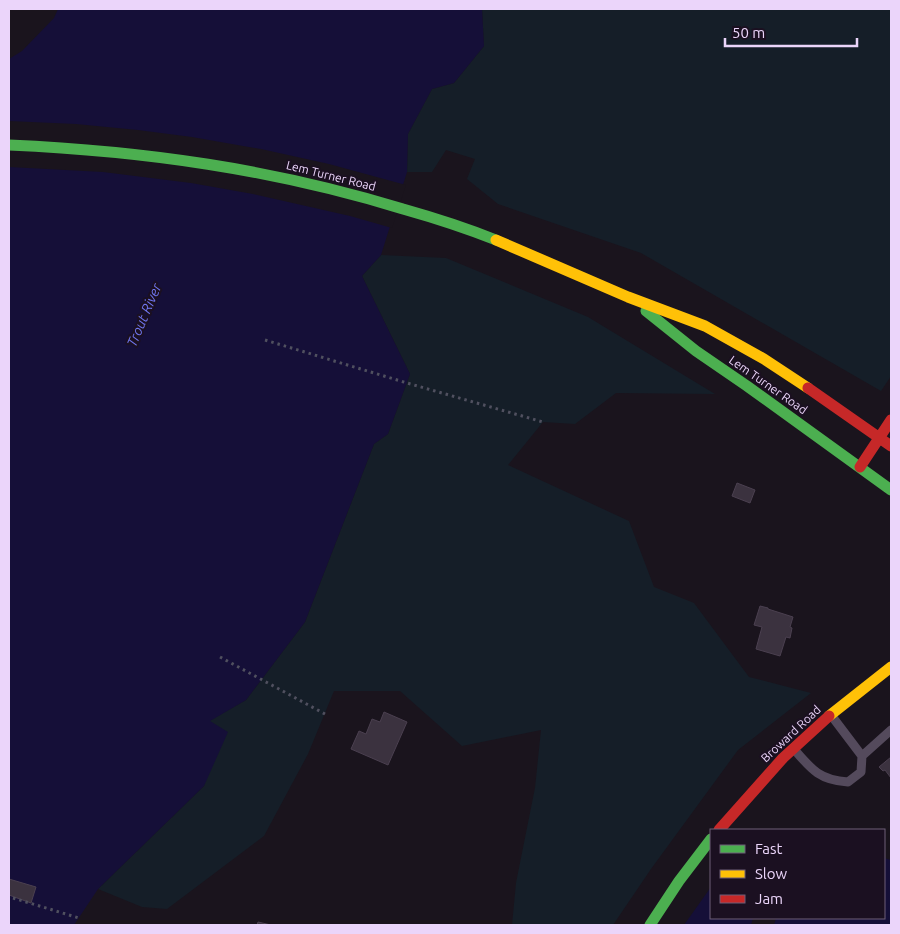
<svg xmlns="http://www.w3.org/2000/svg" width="900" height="934" font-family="Ubuntu,sans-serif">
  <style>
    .green { fill: #151e28 }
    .water { fill: #150f38 }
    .pier { fill: #1a141d }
    .building { fill: #3b323f; stroke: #4b4050 }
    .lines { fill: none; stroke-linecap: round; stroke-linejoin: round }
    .path { stroke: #50505f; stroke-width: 3; stroke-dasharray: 2.5 4; stroke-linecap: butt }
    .lane { stroke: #544a5c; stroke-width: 9 }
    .fast { stroke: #4caf50; stroke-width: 11 }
    .slow { stroke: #ffc107; stroke-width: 11 }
    .jam { stroke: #c62828; stroke-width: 11 }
    .labels { text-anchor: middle; stroke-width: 4; stroke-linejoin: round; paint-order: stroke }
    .street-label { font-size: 12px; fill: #ebd5fa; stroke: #1b1021 }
    .water-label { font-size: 14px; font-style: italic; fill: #6f75ee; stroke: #1b1021 }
  </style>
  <rect width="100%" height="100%" fill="#1a141d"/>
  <path class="green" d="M482 9H891V376L881 391 641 253 498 204 467 179 475 159 446 150 432 172H407L408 134 432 89 454 83 484 46Z
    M381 255 446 258 588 317 715 394 616 393 575 424 543 422 508 465 629 521 654 587 694 603 749 677 811 693 738 750 651 869 613 925H512L516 883 535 788 541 730 462 746 400 691H334L308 754 264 836 167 909 142 907 98 889 204 786 209 721 246 700 305 622 374 444 388 434 410 374 362 276Z"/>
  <path class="water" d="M58 9H482L484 46 454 83 432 89 408 134 407 172 381 255 362 276 410 374 388 434 374 444 305 622 246 700 210 721 228 732 204 786 98 889 74 925H9V59L22 51 54 18Z
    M884 858 891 860V925H774L776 918H884Z
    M711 887V918H753L751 925H684Z"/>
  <path class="pier" d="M9 121 76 124 138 130 192 137 261 149 329 164 406 185 392 228 350 216 253 194 191 183 103 172 9 167Z"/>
  <path class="building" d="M737 483 755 490 750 503 732 496Z
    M760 606 768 608V609L793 617 790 627 792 628 790 638 786 637 780 656 756 649 762 627 754 625Z
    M384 712 407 722 388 765 351 749 359 731 366 734 372 719 380 722Z
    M891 757V778L885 770 883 771 879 767Z
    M9 879 36 887 31 903 9 895Z
    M258 922 271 925H257Z"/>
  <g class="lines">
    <path class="path" d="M265 340 407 383 543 422
      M220 657 325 714
      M13 898 79 918"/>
    <path class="lane" d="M831 715 862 756 891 730
      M793 748C811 769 819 780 848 782L861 772 862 756"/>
    <path class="fast" d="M9 145C144 151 273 169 403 209 435 218 466 228 496 240
      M646 311 696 351 747 386 891 490
      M650 925 679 881 711 839"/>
    <path class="slow" d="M496 240 628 297 705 326 764 359 808 388
      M829 716 891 667"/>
    <path class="jam" d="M808 388 891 446
      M860 467 891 420
      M719 830 783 758 829 716"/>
  </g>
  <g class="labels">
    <g class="street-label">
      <text transform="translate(331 176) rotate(14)" y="4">Lem Turner Road</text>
      <text transform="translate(768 385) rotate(35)" y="4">Lem Turner Road</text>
      <text transform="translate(791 734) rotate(-43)" y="4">Broward Road</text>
    </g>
    <g class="water-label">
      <text transform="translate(144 315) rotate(-67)" y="5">Trout River</text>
    </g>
  </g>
  <rect width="900" height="934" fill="none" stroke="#ebd5fa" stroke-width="20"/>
  <rect x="710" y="829" width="175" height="90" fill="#1b1021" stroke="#6e5f78"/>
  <rect x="720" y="845" width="25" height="8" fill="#4caf50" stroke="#6e5f78"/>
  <text x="755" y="854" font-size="15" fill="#ebd5fa">Fast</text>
  <rect x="720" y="870" width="25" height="8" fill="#ffc107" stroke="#6e5f78"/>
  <text x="755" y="879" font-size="15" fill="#ebd5fa">Slow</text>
  <rect x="720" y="895" width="25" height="8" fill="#c62828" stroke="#6e5f78"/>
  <text x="755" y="904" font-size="15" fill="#ebd5fa">Jam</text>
  <path d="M725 38v8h132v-8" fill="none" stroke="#ebd5fa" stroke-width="2.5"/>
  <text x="732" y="38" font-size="15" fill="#ebd5fa" stroke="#1b1021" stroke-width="4" paint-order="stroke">50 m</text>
</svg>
